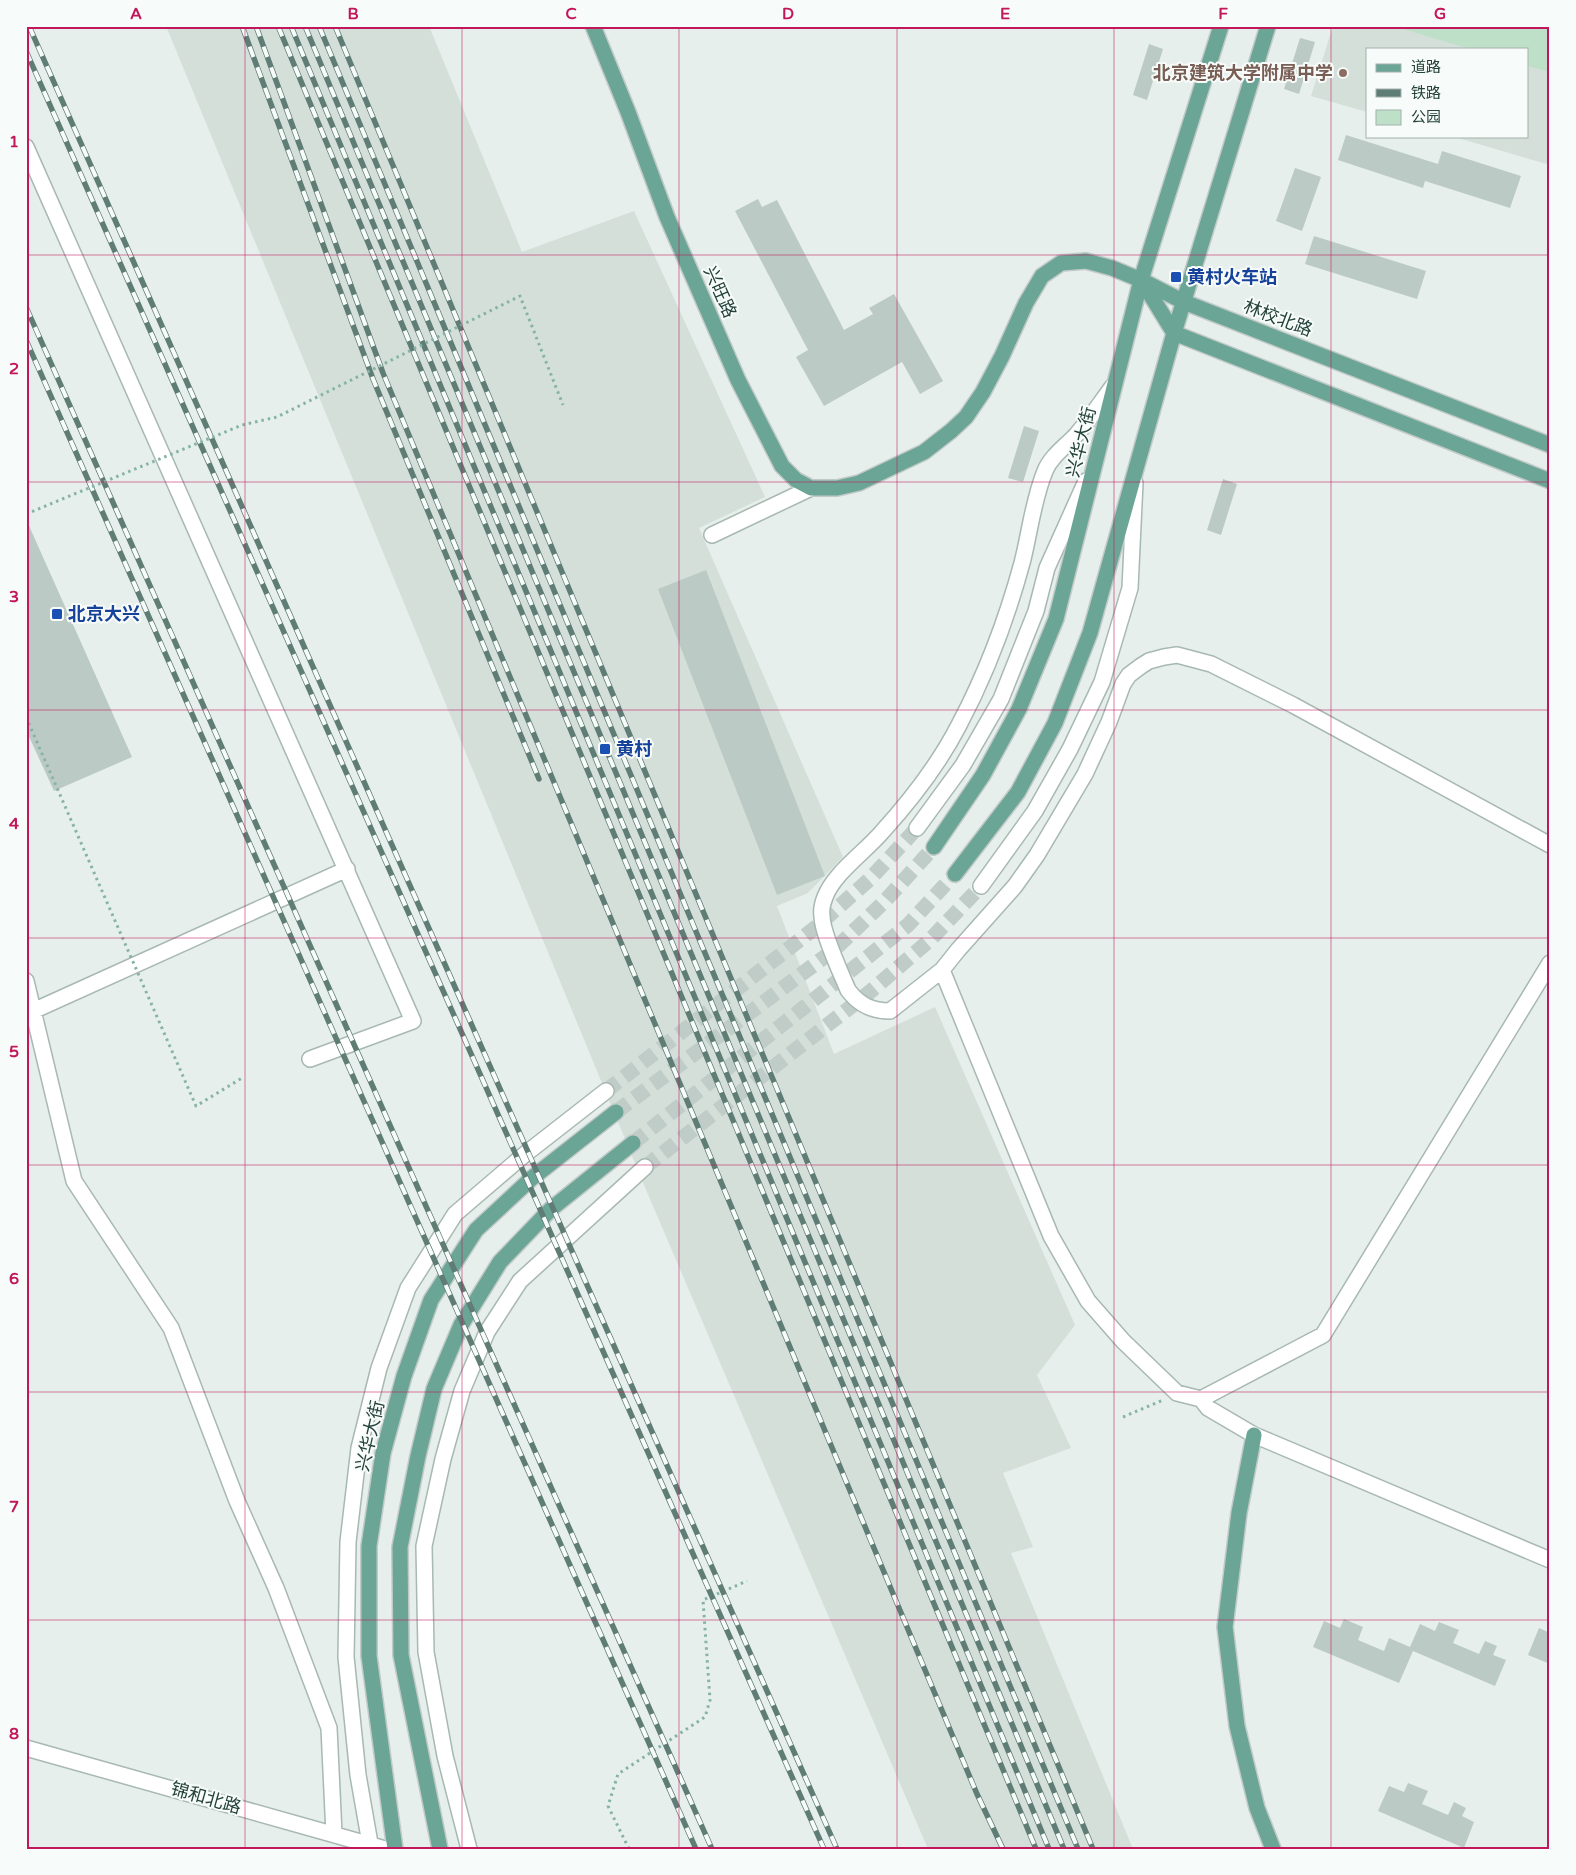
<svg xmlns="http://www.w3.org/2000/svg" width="1576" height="1875" font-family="'Varela Round','Noto Sans SC',sans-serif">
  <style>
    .built { fill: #d4dfda }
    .green { fill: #bfe0c8 }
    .building { fill: #bbcac4 }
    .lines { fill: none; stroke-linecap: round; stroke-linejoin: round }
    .minor-tunnel { stroke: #bfccc8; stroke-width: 15; stroke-dasharray: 15 8; stroke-linecap: butt }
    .major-tunnel { stroke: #bfccc8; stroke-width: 15; stroke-dasharray: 15 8; stroke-linecap: butt }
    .minor-casing { stroke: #a8b8b2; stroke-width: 18 }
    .major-casing { stroke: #c2cac8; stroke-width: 18 }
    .path { stroke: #86b3a5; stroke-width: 3; stroke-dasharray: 2.5 4; stroke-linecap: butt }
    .minor { stroke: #fff; stroke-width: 15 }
    .major { stroke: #6aa596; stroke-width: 15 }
    .rail-casing { stroke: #5f7d75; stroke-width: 5.5 }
    .rail { stroke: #f7fbf9; stroke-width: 4; stroke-dasharray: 11; stroke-linecap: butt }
    .path-bridge { stroke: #86b3a5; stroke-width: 3; stroke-dasharray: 2.5 4; stroke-linecap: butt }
    .grid { fill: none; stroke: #c2185b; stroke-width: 1; stroke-opacity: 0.55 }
    .education-dot { fill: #8d6e63; stroke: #f7fbf9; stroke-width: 2 }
    .transit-dot { fill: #1a4fb4; stroke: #f7fbf9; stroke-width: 2 }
    .labels { text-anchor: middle; stroke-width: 4; stroke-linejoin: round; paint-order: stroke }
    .education-label { font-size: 18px; font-weight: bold; fill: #785e54; stroke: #f7fbf9; text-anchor: end }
    .transit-label { font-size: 18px; font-weight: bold; fill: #164399; stroke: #f7fbf9; text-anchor: start }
    .street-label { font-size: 18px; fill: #24423a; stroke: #f7fbf9 }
    .neatline { fill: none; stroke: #c2185b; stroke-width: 2 }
    .grid-label { font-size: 16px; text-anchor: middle; font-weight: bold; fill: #c2185b }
  </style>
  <rect width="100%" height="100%" fill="#e6efeb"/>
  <path class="built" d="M166 26H429L522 252 634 211 765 497 699 528 843 857 808 893 777 906 834 1054 935 1007 1075 1325 1037 1375 1071 1448 1003 1473 1033 1547 1011 1553 1133 1849H928L644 1185Z
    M1333 26H1550V165L1451 136H1527V49H1367V112L1311 96Z"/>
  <path class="green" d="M1401 26H1550V72L1527 66V49H1470L1406 30Z"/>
  <path class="building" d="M1300 38 1315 42 1299 94 1284 89Z
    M1149 44 1163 49 1147 100 1133 95Z
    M1346 135 1438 164 1442 151 1521 176 1510 208 1425 181 1423 188 1338 160Z
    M1295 168 1321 177 1302 231 1276 221Z
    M758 199 762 207 777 200 844 330 873 314 869 308 894 294 943 381 920 394 902 362 824 406 796 357 808 350 735 211Z
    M1314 236 1426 271 1417 299 1305 264Z
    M1024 426 1039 431 1023 482 1008 478Z
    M1223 479 1237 484 1221 535 1207 530Z
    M26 519 132 757 54 791 26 730Z
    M706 570 825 876 777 895 658 589Z
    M1344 1619 1363 1627 1358 1640 1384 1651 1389 1638 1410 1647 1420 1624 1435 1631 1439 1622 1459 1630 1453 1643 1479 1654 1485 1641 1497 1646 1493 1655 1506 1660 1495 1686 1413 1651 1399 1683 1313 1647 1324 1621 1340 1628Z
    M1539 1628 1550 1633V1664L1528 1655Z
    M1408 1783 1428 1791 1422 1804 1448 1815 1454 1802 1466 1808 1462 1816 1474 1822 1464 1848 1378 1811 1389 1786 1404 1792Z"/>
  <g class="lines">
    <path class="minor-tunnel" d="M606 1091 815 928 870 879 917 828
      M645 1167 871 991 931 939 981 886"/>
    <path class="major-tunnel" d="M616 1112 834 950 884 902 934 847
      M633 1143 908 925 955 874"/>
    <defs>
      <path id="minor" d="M26 147 413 1021 310 1059
        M1113 386C1101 402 1090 419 1077 434 1066 446 1051 456 1045 471 1033 500 1030 532 1022 563 1007 618 986 674 959 725 939 764 911 800 882 832 865 852 834 873 825 897 823 902 821 910 822 916 822 933 841 973 848 990 859 1005 872 1011 890 1011L942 970 958 950 1015 886 1037 855 1085 774 1109 722 1123 684 1129 675 1141 666 1149 661 1164 657 1177 655 1211 664 1293 705 1550 845
        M712 535 811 488
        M917 828 963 765 1001 699 1036 611 1047 568 1086 481
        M981 886 1035 811 1070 749 1102 682 1130 588 1135 483
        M942 970 1051 1236 1088 1301 1123 1341 1177 1393 1201 1399 1323 1335 1550 963
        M26 981 74 1181 171 1328 237 1501 276 1588 329 1728 334 1834
        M33 1011 347 869
        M1201 1399 1208 1408 1254 1435 1550 1560
        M26 1748 385 1849
        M371 1849 358 1775 346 1657 348 1542 359 1448 379 1368 408 1288 455 1214 524 1155 606 1091
        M469 1849 445 1756 426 1652 424 1546 443 1459 462 1391 487 1332 520 1281 645 1167"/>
      <path id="major" d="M593 26 628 112 667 217 738 380 782 466 796 480 811 488H837L859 483 924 452 951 431 966 417 983 392 1002 356 1026 303 1042 276 1061 263 1086 261 1112 268 1141 280 1184 302 1550 445
        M1142 281 1174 333
        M1174 333 1550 481
        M934 847 983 775 1019 709 1056 619 1141 280 1221 26
        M955 874 1018 792 1055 723 1090 633 1174 333 1268 26
        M1254 1435 1239 1513 1225 1627 1237 1726 1257 1808 1273 1849
        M395 1849 369 1656V1546L383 1453 404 1376 431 1300 476 1230 532 1178 616 1112
        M440 1849 401 1655 400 1547 418 1456 434 1389 461 1325 500 1262 551 1209 633 1143"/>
    </defs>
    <use href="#minor" class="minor-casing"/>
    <use href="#major" class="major-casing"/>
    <path class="path" d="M1123 1417 1163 1400
      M629 1849 608 1806 618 1774 705 1717 710 1700 703 1600 747 1581"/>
    <use href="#minor" class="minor"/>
    <use href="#major" class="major"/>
    <defs>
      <path id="rail" d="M29 26 837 1849
        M242 26 373 379 539 779
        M256 26 383 373 894 1596 977 1794 1003 1849
        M278 26 1036 1849
        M291 26 1049 1849
        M305 26 1064 1849
        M319 26 1078 1849
        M335 26 1093 1849
        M26 51 824 1849
        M26 307 712 1849
        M26 340 696 1849"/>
    </defs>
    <use href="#rail" class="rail-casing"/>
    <use href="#rail" class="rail"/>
    <path class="path-bridge" d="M26 514 242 425 277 417 520 296 563 405
      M26 717 196 1106 242 1078"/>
  </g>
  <path class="grid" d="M245 26V1849M462 26V1849M679 26V1849M897 26V1849M1114 26V1849M1331 26V1849M26 255H1550M26 482H1550M26 710H1550M26 938H1550M26 1165H1550M26 1392H1550M26 1620H1550"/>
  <circle class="education-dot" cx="1343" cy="73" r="5"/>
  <g class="transit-dot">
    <rect x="1170" y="271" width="12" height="12" rx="2.5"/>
    <rect x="51" y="608" width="12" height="12" rx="2.5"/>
    <rect x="599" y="743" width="12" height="12" rx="2.5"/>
  </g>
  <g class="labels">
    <g class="education-label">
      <text x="1333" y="79">北京建筑大学附属中学</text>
    </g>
    <g class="transit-label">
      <text x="1187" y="283">黄村火车站</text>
      <text x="68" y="620">北京大兴</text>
      <text x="616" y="755">黄村</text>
    </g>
    <g class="street-label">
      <text transform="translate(720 292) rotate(66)" y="6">兴旺路</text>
      <text transform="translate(1278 318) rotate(21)" y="6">林校北路</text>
      <text transform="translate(1081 442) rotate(-76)" y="6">兴华大街</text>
      <text transform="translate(370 1436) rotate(-77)" y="6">兴华大街</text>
      <text transform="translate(206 1798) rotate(16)" y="6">锦和北路</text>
    </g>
  </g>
  <rect width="1576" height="1875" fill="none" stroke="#f7fbf9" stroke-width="55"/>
  <rect x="1366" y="48" width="162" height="90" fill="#f7fbf9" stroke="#a3b1ad"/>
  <rect x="1376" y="64" width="25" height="8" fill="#6aa596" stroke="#a3b1ad"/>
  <text x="1411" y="72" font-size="15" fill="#24423a">道路</text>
  <rect x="1376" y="89" width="25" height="8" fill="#5f7d75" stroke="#a3b1ad"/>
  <text x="1411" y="98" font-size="15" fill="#24423a">铁路</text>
  <rect x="1376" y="110" width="25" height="15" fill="#bfe0c8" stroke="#a3b1ad"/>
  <text x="1411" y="122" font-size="15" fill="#24423a">公园</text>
  <rect x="28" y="28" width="1520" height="1820" class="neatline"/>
  <g class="grid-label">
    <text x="136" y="19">A</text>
    <text x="353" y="19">B</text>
    <text x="571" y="19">C</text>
    <text x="788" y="19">D</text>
    <text x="1005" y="19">E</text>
    <text x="1223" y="19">F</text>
    <text x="1440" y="19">G</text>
    <text x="14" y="147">1</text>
    <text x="14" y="374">2</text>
    <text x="14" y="602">3</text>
    <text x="14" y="829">4</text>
    <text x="14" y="1057">5</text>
    <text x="14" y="1284">6</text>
    <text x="14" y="1512">7</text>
    <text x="14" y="1739">8</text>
  </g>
</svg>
